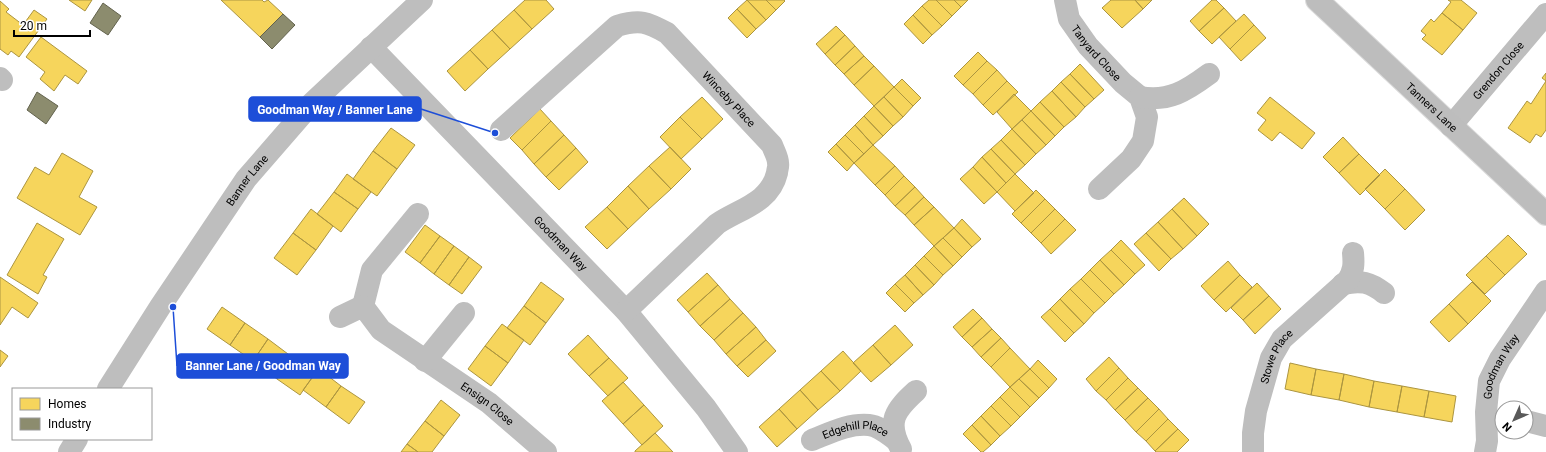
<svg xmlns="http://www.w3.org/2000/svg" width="1546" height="452" font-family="Roboto,sans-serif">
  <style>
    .homes { fill: #f6d55c; stroke: #ac9540 }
    .industry { fill: #8c8c6e; stroke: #62624d }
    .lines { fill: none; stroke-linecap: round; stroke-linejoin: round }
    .major-casing { stroke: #dbdbdb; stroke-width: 24 }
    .minor { stroke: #bebebe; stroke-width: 22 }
    .major { stroke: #bdbdbd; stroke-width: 22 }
    .labels { text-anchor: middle; stroke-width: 4; stroke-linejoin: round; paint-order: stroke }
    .street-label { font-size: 11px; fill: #000; stroke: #fff }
    .leader { fill: none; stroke: #1d4ed8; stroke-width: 1.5 }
    .callout-dot { fill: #1d4ed8; stroke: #fff; stroke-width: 1.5 }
    .callout { fill: #1d4ed8; stroke: #1d4ed8; stroke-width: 1.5 }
    .callout-label { font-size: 12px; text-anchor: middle; font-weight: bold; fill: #fff }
  </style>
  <rect width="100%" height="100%" fill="#fff"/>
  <path class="homes" d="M69 0H92L85 11Z
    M221 0H262L264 2 268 0 283 14 260 37Z
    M525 0H546L554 9 532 29 514 10Z
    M747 0 766 20 756 29 737 9Z
    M747 0H766L776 10 766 20Z
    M766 0H784L785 1 776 10Z
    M929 0H936L952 16 942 26 922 6Z
    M936 0H954L961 7 952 16Z
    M954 0H968L961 7Z
    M1111 0H1135L1143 9 1122 28 1102 8Z
    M1135 0H1152L1143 9Z
    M1212 0H1216L1224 8 1199 31 1190 21Z
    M1448 0H1461L1477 13 1463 30 1442 13 1451 2Z
    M0 1 9 9 6 12 23 25 34 10 47 19 19 57 11 51 8 55 0 49Z
    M922 6 942 26 932 35 913 15Z
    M1224 8 1236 21 1212 44 1199 31Z
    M737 9 756 29 747 38 728 18Z
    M514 10 532 29 510 49 492 30Z
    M1442 13 1463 30 1442 55 1422 39 1426 35 1421 31 1431 19 1434 22Z
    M1244 14 1254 25 1230 49 1219 37Z
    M913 15 932 35 923 44 904 24Z
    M1254 25 1266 38 1241 61 1230 49Z
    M836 26 845 35 825 54 816 44Z
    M492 30 510 49 488 69 470 50Z
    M845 35 855 46 835 65 825 54Z
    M41 37 87 71 78 84 65 75 54 91 40 79 45 72 26 57Z
    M855 46 864 56 844 74 835 65Z
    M470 50 488 69 465 91 447 71Z
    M978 52 987 61 963 85 954 76Z
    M864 56 874 66 854 85 844 74Z
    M987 61 997 70 973 94 963 85Z
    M1080 64 1104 90 1094 99 1070 74Z
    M874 66 894 87 874 106 854 85Z
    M997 70 1007 81 983 105 973 94Z
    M1546 73V81L1542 78Z
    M1070 74 1094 99 1085 107 1061 82Z
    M902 79 921 98 913 106 894 87Z
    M1007 81 1018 92 993 115 983 105Z
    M1546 81V130L1541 137 1536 134 1530 143 1508 128 1527 101 1531 104Z
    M1061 82 1085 107 1076 117 1052 91Z
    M894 87 913 106 903 117 884 97Z
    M1052 91 1076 117 1064 127 1040 102Z
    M1014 94 1031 111 1012 129 997 112Z
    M702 97 723 119 702 139 680 117Z
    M884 97 903 117 893 126 874 106Z
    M1270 97 1315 133 1302 149 1280 132 1272 141 1258 130 1266 120 1257 113Z
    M1040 102 1064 127 1055 136 1031 111Z
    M874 106 893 126 883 136 864 116Z
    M540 109 551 121 522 150 510 138Z
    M1031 111 1055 136 1046 145 1022 120Z
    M864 116 883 136 873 145 855 125Z
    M680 117 702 139 681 159 660 137Z
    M1022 120 1046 145 1036 154 1012 129Z
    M551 121 564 135 534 164 522 150Z
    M855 125 873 145 864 154 845 135Z
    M391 128 415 145 397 169 373 151Z
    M1012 129 1036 154 1025 165 1001 140Z
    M564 135 576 148 546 177 534 164Z
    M845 135 864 154 854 163 836 144Z
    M1343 137 1359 154 1339 173 1323 157Z
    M1001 140 1025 165 1015 174 991 149Z
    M836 144 854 163 847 171 828 152Z
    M873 145 895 166 875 185 854 163Z
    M670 147 691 169 671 189 649 166Z
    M576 148 588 162 559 190 546 177Z
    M991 149 1015 174 1006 183 982 157Z
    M373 151 397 169 377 196 353 179Z
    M62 153 93 171 79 197 97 207 80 235 17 198 35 167 49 175Z
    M1359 154 1380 175 1360 195 1339 173Z
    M982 157 1006 183 997 192 973 167Z
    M649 166 671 189 649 209 628 186Z
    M895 166 904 176 885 195 875 185Z
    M973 167 997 192 984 204 960 179Z
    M1385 169 1405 189 1385 209 1365 189Z
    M347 174 371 192 358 209 334 192Z
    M1015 174 1034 193 1015 211 997 192Z
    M904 176 915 187 895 206 885 195Z
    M628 186 649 209 628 229 607 207Z
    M915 187 924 197 905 215 895 206Z
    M1405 189 1425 210 1405 230 1385 209Z
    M1036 190 1045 199 1021 223 1012 214Z
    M334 192 358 209 341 232 317 214Z
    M924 197 934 207 914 225 905 215Z
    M1184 198 1209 224 1197 236 1172 209Z
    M1045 199 1055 209 1031 233 1021 223Z
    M607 207 628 229 607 249 585 227Z
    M934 207 954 228 934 246 914 225Z
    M311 209 333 226 316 250 293 233Z
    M1055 209 1065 219 1041 243 1031 233Z
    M1172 209 1197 236 1183 249 1158 222Z
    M962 219 981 239 972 247 954 228Z
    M1065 219 1076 230 1051 254 1041 243Z
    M1158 222 1183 249 1171 259 1146 233Z
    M37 223 64 239 43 275 47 277 38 294 7 275Z
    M425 225 440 236 420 263 405 252Z
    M954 228 972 247 962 257 943 238Z
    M293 233 316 250 297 275 274 258Z
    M1146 233 1171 259 1159 271 1134 244Z
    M1508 235 1527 254 1505 275 1486 256Z
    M440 236 454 246 434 274 420 263Z
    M943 238 962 257 953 266 934 246Z
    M1121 240 1145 265 1135 274 1111 250Z
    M454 246 469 257 449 285 434 274Z
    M934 246 953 266 943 275 924 256Z
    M1111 250 1135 274 1124 285 1100 260Z
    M924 256 943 275 934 285 915 265Z
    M1486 256 1505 275 1485 294 1466 275Z
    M469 257 482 267 462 294 449 285Z
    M1100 260 1124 285 1114 294 1090 270Z
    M1228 261 1240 275 1214 300 1201 286Z
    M915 265 934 285 923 295 905 275Z
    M1090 270 1114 294 1105 303 1081 279Z
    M707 273 718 285 688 312 677 300Z
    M905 275 923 295 914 303 895 284Z
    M1240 275 1252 287 1226 312 1214 300Z
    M0 277 38 303 28 318 12 307 0 325Z
    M1081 279 1105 303 1094 313 1070 289Z
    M541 282 564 299 546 323 524 306Z
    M1472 282 1491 301 1468 324 1449 304Z
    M1257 283 1269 296 1243 320 1231 308Z
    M895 284 914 303 905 312 886 293Z
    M718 285 730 299 700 326 688 312Z
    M1070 289 1094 313 1084 324 1060 299Z
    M1269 296 1281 309 1255 334 1243 320Z
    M730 299 743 313 714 340 700 326Z
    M1060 299 1084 324 1074 333 1050 309Z
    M1449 304 1468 324 1449 342 1430 322Z
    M524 306 546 323 530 345 507 328Z
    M222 307 245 323 230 345 207 329Z
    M973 309 982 318 962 337 953 327Z
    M1050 309 1074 333 1065 342 1041 317Z
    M743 313 756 327 726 354 714 340Z
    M982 318 992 329 972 347 962 337Z
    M245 323 268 339 253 361 230 345Z
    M502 324 524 340 508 363 485 346Z
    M895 325 913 345 891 365 873 345Z
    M756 327 766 340 737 366 726 354Z
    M992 329 1001 338 981 357 972 347Z
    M588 335 609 358 589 376 568 354Z
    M1001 338 1010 348 991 367 981 357Z
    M268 339 292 357 277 379 253 361Z
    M766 340 776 351 748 377 737 366Z
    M873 345 891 365 871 382 853 363Z
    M485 346 508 363 491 386 468 369Z
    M1010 348 1030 369 1010 387 991 367Z
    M0 350 8 356 0 367Z
    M843 351 861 371 840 391 821 371Z
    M292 357 315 373 300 395 277 379Z
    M1109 357 1119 368 1096 391 1086 379Z
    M609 358 628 378 608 396 589 376Z
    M1038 360 1057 379 1049 388 1030 369Z
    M1290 363 1316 369 1311 395 1285 389Z
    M1119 368 1128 378 1106 400 1096 391Z
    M319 369 341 386 326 407 303 390Z
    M1030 369 1049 388 1039 398 1019 379Z
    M1316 369 1344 374 1339 400 1311 395Z
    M821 371 840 391 818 410 800 390Z
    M1344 374 1374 381 1369 407 1339 400Z
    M1128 378 1138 388 1115 410 1106 400Z
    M1019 379 1039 398 1030 407 1010 387Z
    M1374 381 1402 386 1397 412 1369 407Z
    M623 382 644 405 623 424 602 401Z
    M341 386 365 402 349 424 326 407Z
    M1402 386 1429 391 1424 417 1397 412Z
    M1010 387 1030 407 1020 417 1000 397Z
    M1138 388 1148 398 1125 420 1115 410Z
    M800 390 818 410 797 429 779 409Z
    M1429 391 1456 396 1452 422 1424 417Z
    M1000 397 1020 417 1011 426 991 406Z
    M1148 398 1159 409 1136 432 1125 420Z
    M441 400 460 415 444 436 425 421Z
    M644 405 663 426 642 445 623 424Z
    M991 406 1011 426 1000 436 981 416Z
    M779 409 797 429 777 447 759 427Z
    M1159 409 1168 419 1146 441 1136 432Z
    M981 416 1000 436 991 445 972 425Z
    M1168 419 1178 429 1155 451 1146 441Z
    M425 421 444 436 432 452H418L407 444Z
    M972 425 991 445 983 452H981L963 434Z
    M1178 429 1189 440 1177 452H1156L1155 451Z
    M655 433 673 452H635V451Z
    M407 444 418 452H401Z"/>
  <path class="industry" d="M103 3 121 16 108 35 90 23Z
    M283 14 295 25 272 49 260 37Z
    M37 92 58 106 46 124 27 110Z"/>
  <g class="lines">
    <defs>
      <g id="major">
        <path id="s10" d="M1317 0 1546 214"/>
      </g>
    </defs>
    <use href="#major" class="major-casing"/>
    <g class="minor">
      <path id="s1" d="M1065 0 1069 19 1088 46 1123 83 1140 97 1147 117 1143 141 1131 159 1099 189"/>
      <path id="s2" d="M371 47 626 311 706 408 737 452"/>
      <path d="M0 78 2 80"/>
      <path d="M1140 97C1169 102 1186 91 1209 74"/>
      <path id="s3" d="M1451 126 1546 14"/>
      <path id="s4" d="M501 130 617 26C640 19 647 22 667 33L772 145C774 151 778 157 778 163 779 166 777 170 777 173 770 203 739 209 717 224L626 311"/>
      <path d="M1343 284C1361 280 1370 282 1384 293"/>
      <path d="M363 306 372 270 418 214"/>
      <path id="s5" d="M340 317 363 306 381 330 489 403 546 452"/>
      <path d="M425 361 464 313"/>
      <path id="s6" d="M108 389 160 307 246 179 312 103 422 0"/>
      <path d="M1526 421 1546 426"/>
      <path id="s7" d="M812 440C830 433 849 423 869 425 879 426 889 435 896 440"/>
      <path d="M901 449C886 422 895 410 916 391"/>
      <path d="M69 452 77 439"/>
      <path id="s8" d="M1253 452V433L1256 411 1271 358 1282 339 1348 280C1354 270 1354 264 1353 253"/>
      <path id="s9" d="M1485 452 1487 441 1486 412 1489 381 1500 359 1546 291"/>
    </g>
    <use href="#major" class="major"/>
  </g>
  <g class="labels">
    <g class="street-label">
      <text dy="4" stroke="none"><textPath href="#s1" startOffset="63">Tanyard Close</textPath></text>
      <text dy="4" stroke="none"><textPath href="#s3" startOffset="73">Grendon Close</textPath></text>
      <text dy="4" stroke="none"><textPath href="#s4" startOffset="299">Winceby Place</textPath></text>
      <text dy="4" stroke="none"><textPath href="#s10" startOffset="157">Tanners Lane</textPath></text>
      <text dy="4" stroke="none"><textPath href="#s6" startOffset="251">Banner Lane</textPath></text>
      <text dy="4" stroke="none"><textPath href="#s2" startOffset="273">Goodman Way</textPath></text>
      <text dy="4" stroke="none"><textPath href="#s8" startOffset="100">Stowe Place</textPath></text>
      <text dy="4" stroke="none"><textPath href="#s9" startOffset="89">Goodman Way</textPath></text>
      <text dy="4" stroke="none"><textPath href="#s5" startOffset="185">Ensign Close</textPath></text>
      <text dy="4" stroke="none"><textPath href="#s7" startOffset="46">Edgehill Place</textPath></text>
    </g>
  </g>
  <path class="leader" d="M495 133L421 109M173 307L177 366"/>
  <g class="callout-dot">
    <circle cx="495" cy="133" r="4"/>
    <circle cx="173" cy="307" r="4"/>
  </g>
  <g class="callout">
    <rect x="249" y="97" width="172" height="24" rx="4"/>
    <rect x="177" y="354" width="171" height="24" rx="4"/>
  </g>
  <g class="callout-label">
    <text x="335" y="114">Goodman Way / Banner Lane</text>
    <text x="263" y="370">Banner Lane / Goodman Way</text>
  </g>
  <rect x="12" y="388" width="140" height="52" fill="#ffffff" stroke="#999999"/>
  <rect x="20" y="398" width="20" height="12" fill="#f6d55c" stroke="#999999"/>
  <text x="48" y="408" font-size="12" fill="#000000">Homes</text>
  <rect x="20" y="418" width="20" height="12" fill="#8c8c6e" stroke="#999999"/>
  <text x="48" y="428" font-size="12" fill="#000000">Industry</text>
  <g transform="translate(1514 420) rotate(225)"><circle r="19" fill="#ffffff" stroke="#999999"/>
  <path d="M0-3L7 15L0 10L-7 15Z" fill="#595959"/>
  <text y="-6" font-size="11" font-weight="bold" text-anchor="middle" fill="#000000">N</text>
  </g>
  <path d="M14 30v6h76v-6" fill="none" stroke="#000000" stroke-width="2"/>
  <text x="20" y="30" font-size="12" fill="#000000" stroke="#ffffff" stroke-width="3" paint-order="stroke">20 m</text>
</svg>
